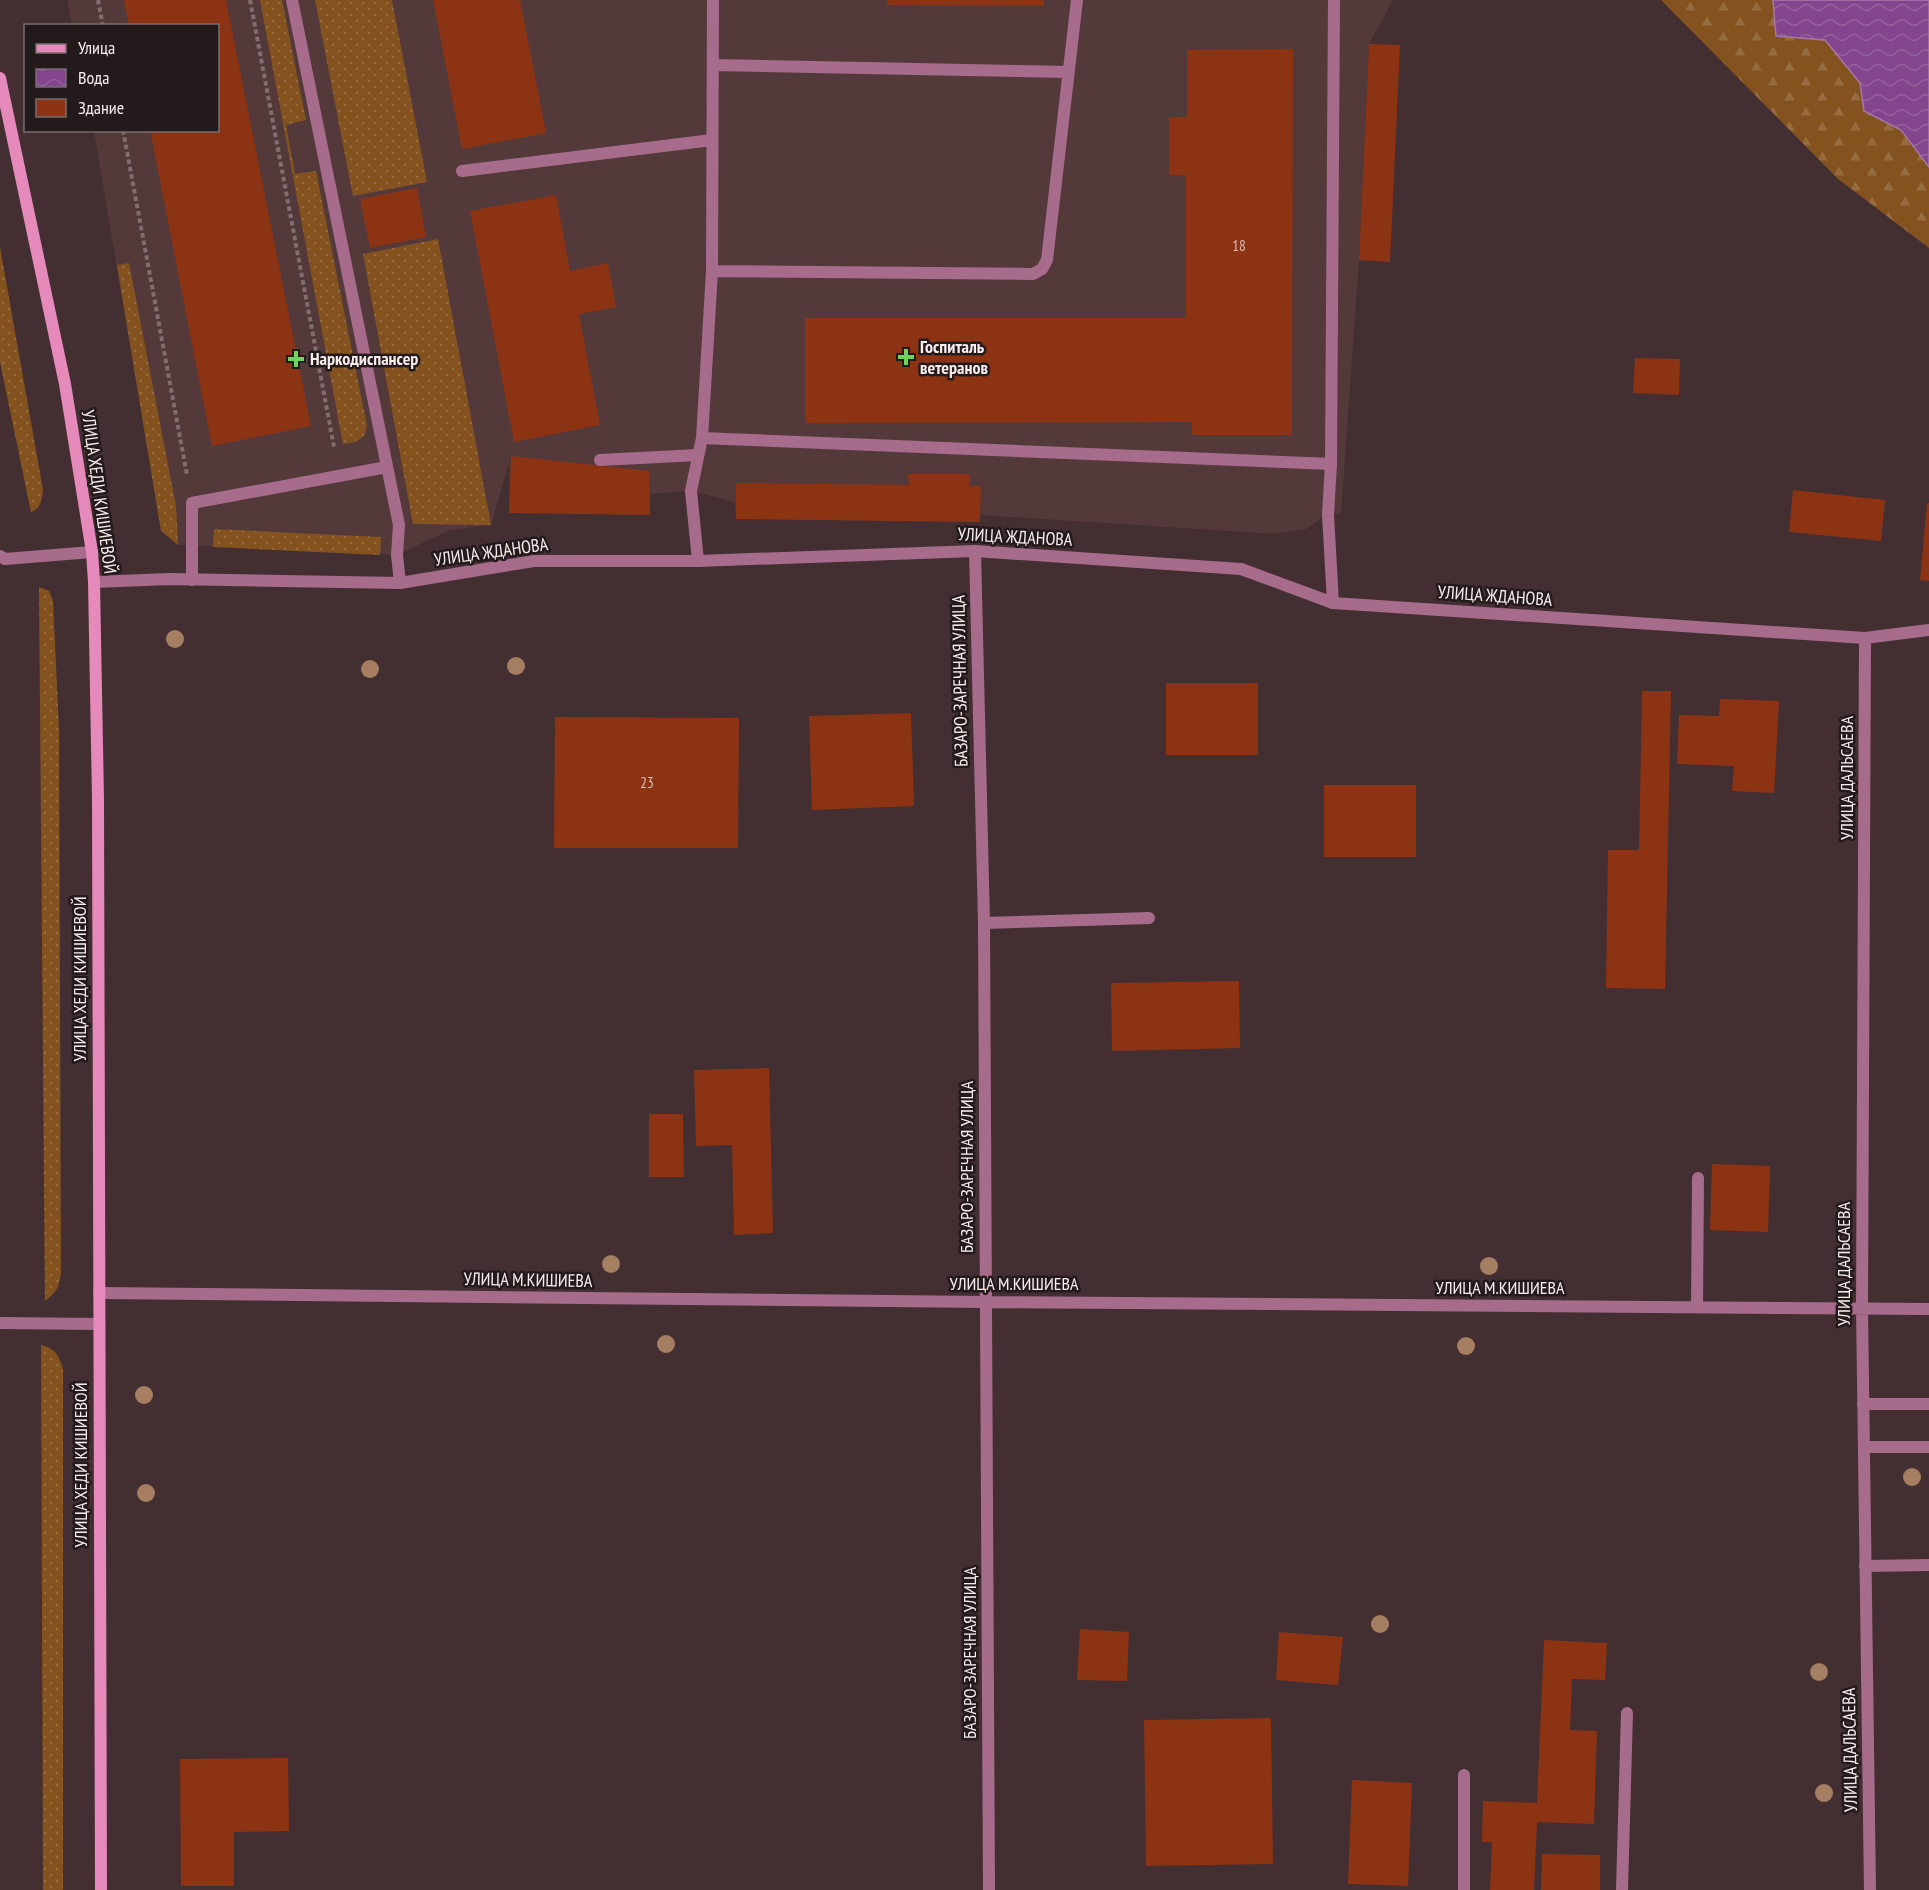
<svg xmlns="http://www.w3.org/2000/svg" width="1929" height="1890" font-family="'PT Sans Narrow',sans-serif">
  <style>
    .built { fill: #54393b }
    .grass { fill: url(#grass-dots) }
    .forest { fill: url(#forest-firs) }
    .water { fill: url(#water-waves); stroke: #a677aa; stroke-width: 1.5 }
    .building { fill: #8c3314 }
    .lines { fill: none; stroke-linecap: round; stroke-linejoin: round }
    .path { stroke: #806e70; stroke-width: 4; stroke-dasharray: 4.5 3; stroke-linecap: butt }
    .service { stroke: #a76c8b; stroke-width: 12 }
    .minor { stroke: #a76c8b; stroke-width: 12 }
    .secondary { stroke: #e689bb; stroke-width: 12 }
    .tree { fill: #a67e61 }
    .poi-dot { fill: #70d35e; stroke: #231a1b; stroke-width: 2 }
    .labels { text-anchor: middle; stroke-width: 5; stroke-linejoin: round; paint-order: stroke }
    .number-label { font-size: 15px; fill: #debeb6 }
    .poi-label { font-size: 18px; font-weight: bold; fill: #f9ecec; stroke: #231a1b; text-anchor: start }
    .street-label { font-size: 18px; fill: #f9ecec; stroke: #231a1b }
  </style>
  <defs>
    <pattern id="grass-dots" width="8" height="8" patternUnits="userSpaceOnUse" patternTransform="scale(1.5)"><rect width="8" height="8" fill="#83521e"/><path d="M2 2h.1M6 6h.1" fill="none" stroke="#956b3f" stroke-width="1.8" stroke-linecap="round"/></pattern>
    <pattern id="forest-firs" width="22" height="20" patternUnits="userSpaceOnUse" patternTransform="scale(1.5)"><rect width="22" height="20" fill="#83521e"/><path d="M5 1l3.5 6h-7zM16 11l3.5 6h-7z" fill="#956b3f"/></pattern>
    <pattern id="water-waves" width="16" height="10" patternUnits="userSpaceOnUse" patternTransform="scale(1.5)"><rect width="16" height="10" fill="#83458d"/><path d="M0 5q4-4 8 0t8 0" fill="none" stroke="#95609d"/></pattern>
  </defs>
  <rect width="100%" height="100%" fill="#432f31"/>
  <path class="built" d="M67 0H1393L1369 44 1359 260 1341 514H1328L1306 529 1274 534 980 515V522L736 519 735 502 691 491 650 494V514L509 513 510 459 491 525 450 530 397 555 178 545 161 531 94 131 218 130V26L72 25Z"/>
  <path class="grass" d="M260 0H282L306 120 286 125 295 174 316 171 367 426 364 436 355 442 343 444Z
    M315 0H392L427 182 353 196Z
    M438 239 491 525 413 524 363 254Z
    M0 247 43 490C42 500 41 508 31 512L0 362Z
    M129 263 176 506 178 545 161 531 117 265Z
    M214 529 381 537 380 555 213 547Z
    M39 587 49 591 53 601 59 730 61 1274C59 1287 56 1293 45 1301Z
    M41 1345C55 1348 60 1356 63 1370V1890H43Z"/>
  <path class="forest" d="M1661 0H1773L1776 36 1825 40 1860 83 1864 111 1901 130 1929 167V248L1838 179Z"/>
  <path class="water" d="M1773 0H1929V167L1901 130 1864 111 1860 83 1825 40 1776 36Z"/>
  <path class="building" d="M124 0H226L311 426 212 446 150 130H218V26H129Z
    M433 0H520L546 133 462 149Z
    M887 0H1044V6L887 5Z
    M1369 44 1400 45 1390 262 1359 260Z
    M1293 49 1292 435H1192V422L805 423V318H1186V175H1169V117H1187V50Z
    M417 188 426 237 370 248 360 199Z
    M556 195 570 271 608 263 616 307 579 314 600 425 514 442 470 211Z
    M1635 358 1680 359 1679 395 1633 393Z
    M511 456 649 471 650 515 509 513Z
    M908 474H970V486H981L980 522 736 519V483L909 485Z
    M1793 490 1885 500 1881 541 1789 532Z
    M1927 503H1929V581L1920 580Z
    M1166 683H1258V755H1166Z
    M1642 691H1671L1665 989 1606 988 1608 850H1639Z
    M1720 699 1779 701 1774 793 1732 791 1734 766 1677 764 1679 715 1719 716Z
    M911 713 914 806 812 810 809 716Z
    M555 717 739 718 738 848H554Z
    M1324 785H1416V857H1324Z
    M1239 981 1240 1048 1112 1051 1111 983Z
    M769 1068 773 1233 734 1235 732 1145 696 1146 694 1070Z
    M649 1114H683L684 1177H649Z
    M1712 1164 1770 1166 1768 1232 1710 1230Z
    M1080 1629 1129 1632 1127 1681 1077 1680Z
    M1279 1632 1343 1637 1338 1685 1276 1680Z
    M1544 1640 1607 1643 1605 1680 1572 1679 1570 1730 1597 1731 1594 1824 1537 1822 1534 1890H1490L1492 1842H1482L1483 1801 1537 1803Z
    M1271 1718 1273 1864 1146 1866 1144 1720Z
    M288 1758 289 1831 234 1832V1886H181L180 1759Z
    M1352 1780 1412 1783 1408 1886 1348 1884Z
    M1542 1854 1600 1855V1890H1541Z"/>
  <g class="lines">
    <path class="path" d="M98 0 103 26
      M250 0 334 447
      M123 130 187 475"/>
    <path class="service" d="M292 0 399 525 397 555 400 583
      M713 65 1069 72
      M462 171 712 140
      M712 271 1033 274 1042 269 1047 260 1077 0
      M702 438 1331 464 1334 0
      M600 460 698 455
      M1331 464 1328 514 1333 603
      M698 561 691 491 702 438 712 271 713 0
      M192 580V503L387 467
      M984 923 1149 918
      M1697 1307 1698 1178
      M1863 1404H1929
      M1864 1447H1929
      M1865 1566 1929 1565
      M1464 1890V1775
      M1622 1890 1627 1713"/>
    <path class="minor" d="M975 551 984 923 989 1890
      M0 556 5 559 92 552
      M94 582 170 579 400 583 534 561H698L975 551 1241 569 1333 603 1865 638 1929 630
      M1865 638 1862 1308 1870 1890
      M99 1293 986 1302 1929 1309
      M0 1323 98 1324"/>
    <path class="secondary" d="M0 78 65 384 92 552 94 582 98 800 101 1890"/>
  </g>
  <g class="tree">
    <circle cx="175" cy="639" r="9"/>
    <circle cx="516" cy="666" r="9"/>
    <circle cx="370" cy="669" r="9"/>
    <circle cx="611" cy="1264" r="9"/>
    <circle cx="1489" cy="1266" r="9"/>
    <circle cx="666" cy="1344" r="9"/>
    <circle cx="1466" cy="1346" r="9"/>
    <circle cx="144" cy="1395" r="9"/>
    <circle cx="1912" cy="1477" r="9"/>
    <circle cx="146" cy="1493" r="9"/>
    <circle cx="1380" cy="1624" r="9"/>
    <circle cx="1819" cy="1672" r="9"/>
    <circle cx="1824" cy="1793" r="9"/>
  </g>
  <g class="poi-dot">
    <path d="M903 348h6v6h6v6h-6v6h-6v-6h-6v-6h6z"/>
    <path d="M293 350h6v6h6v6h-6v6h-6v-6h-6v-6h6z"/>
  </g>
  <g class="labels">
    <g class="number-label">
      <text x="1239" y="251">18</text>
      <text x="647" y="788">23</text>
    </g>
    <g class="poi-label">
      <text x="920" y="353">Госпиталь<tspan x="920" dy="21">ветеранов</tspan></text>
      <text x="310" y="365">Наркодиспансер</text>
    </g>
    <g class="street-label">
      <text transform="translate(99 492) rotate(82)" y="6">УЛИЦА ХЕДИ КИШИЕВОЙ</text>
      <text transform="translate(1015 537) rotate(3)" y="6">УЛИЦА ЖДАНОВА</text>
      <text transform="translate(491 552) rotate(-8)" y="6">УЛИЦА ЖДАНОВА</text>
      <text transform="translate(1495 596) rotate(4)" y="6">УЛИЦА ЖДАНОВА</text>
      <text transform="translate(960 681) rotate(-91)" y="6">БАЗАРО-ЗАРЕЧНАЯ УЛИЦА</text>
      <text transform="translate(1847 778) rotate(-90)" y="6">УЛИЦА ДАЛЬСАЕВА</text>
      <text transform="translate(80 979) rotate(-90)" y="6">УЛИЦА ХЕДИ КИШИЕВОЙ</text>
      <text transform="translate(967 1167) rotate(-90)" y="6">БАЗАРО-ЗАРЕЧНАЯ УЛИЦА</text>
      <text transform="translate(1844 1264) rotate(-90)" y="6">УЛИЦА ДАЛЬСАЕВА</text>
      <text transform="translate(528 1280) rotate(1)" y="6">УЛИЦА М.КИШИЕВА</text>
      <text x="1014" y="1290">УЛИЦА М.КИШИЕВА</text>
      <text x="1500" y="1294">УЛИЦА М.КИШИЕВА</text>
      <text transform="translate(81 1465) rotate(-90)" y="6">УЛИЦА ХЕДИ КИШИЕВОЙ</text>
      <text transform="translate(970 1653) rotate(-90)" y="6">БАЗАРО-ЗАРЕЧНАЯ УЛИЦА</text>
      <text transform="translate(1850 1750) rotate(-91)" y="6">УЛИЦА ДАЛЬСАЕВА</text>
    </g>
  </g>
  <rect x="24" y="24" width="195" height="108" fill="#231a1b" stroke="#796e6f" stroke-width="1.5"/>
  <rect x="36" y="44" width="30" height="9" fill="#e689bb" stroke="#796e6f" stroke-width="1.5"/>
  <text x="78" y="54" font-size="18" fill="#f9ecec">Улица</text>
  <rect x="36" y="69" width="30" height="18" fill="url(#water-waves)" stroke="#796e6f" stroke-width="1.5"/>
  <text x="78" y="84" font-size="18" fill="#f9ecec">Вода</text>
  <rect x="36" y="99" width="30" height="18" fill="#8c3314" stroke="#796e6f" stroke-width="1.5"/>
  <text x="78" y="114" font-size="18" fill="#f9ecec">Здание</text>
</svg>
